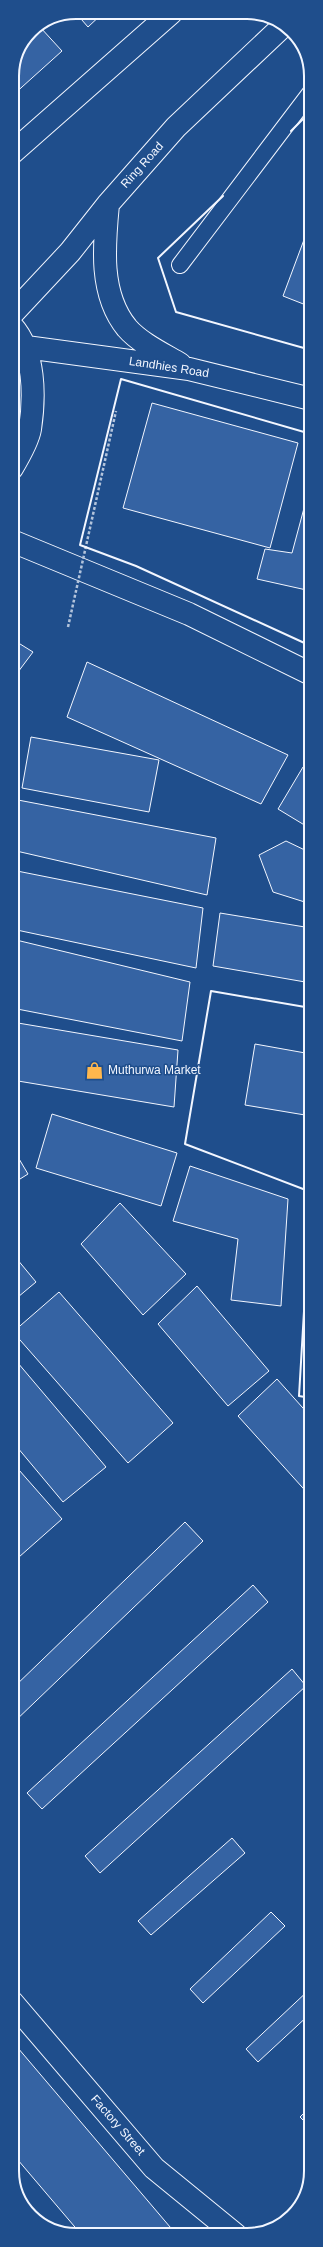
<svg xmlns="http://www.w3.org/2000/svg" width="323" height="2247" font-family="Arial,sans-serif">
  <style>
    .building { fill: #3563a3; stroke: #f2f6ff }
    .lines { fill: none; stroke-linecap: round; stroke-linejoin: round }
    .lane-casing { stroke: #f2f6ff; stroke-width: 18 }
    .street-casing { stroke: #f2f6ff; stroke-width: 24 }
    .secondary-casing { stroke: #f2f6ff; stroke-width: 24 }
    .lane { stroke: #1f4e8c; stroke-width: 16 }
    .street { stroke: #1f4e8c; stroke-width: 22 }
    .secondary { stroke: #1f4e8c; stroke-width: 22 }
    .path-bridge { stroke: #b3c4dc; stroke-width: 2.5; stroke-dasharray: 3 2; stroke-linecap: butt }
    .wall { stroke: #f2f6ff; stroke-width: 2 }
    .labels { text-anchor: middle; stroke-width: 3; stroke-linejoin: round; paint-order: stroke }
    .street-label { font-size: 12px; fill: #f2f6ff; stroke: #1f4e8c }
    .poi-label { font-size: 12px; fill: #f2f6ff; stroke: #1f4e8c; text-anchor: start }
    .rim { fill: none; stroke: #f2f6ff; stroke-width: 2 }
  </style>
  <rect width="100%" height="100%" fill="#1f4e8c"/>
  <path class="building" d="M75 12H104L88 27Z
    M40 27 62 51 12 96V76L31 31Z
    M311 221V307L283 296Z
    M152 403 298 443 270 548 123 508Z
    M311 482V591L257 579 265 549 292 553Z
    M12 639 33 652 12 680Z
    M87 662 288 755 261 804 67 717Z
    M31 737 159 760 149 812 22 788Z
    M303 767 311 772V829L278 809Z
    M18 800 216 838 207 895 12 850V830Z
    M286 841 311 853V904L273 892 259 855Z
    M12 870 203 908 196 968 12 929Z
    M220 913 311 928V983L213 966Z
    M12 939 190 982 182 1041 12 1008Z
    M12 1022 178 1050 174 1107 12 1080Z
    M255 1044 311 1054V1116L245 1105Z
    M52 1114 177 1153 161 1206 36 1168Z
    M12 1147 28 1174 12 1184Z
    M190 1166 288 1199 281 1306 231 1300 238 1239 173 1221Z
    M120 1203 186 1274 143 1315 81 1244Z
    M12 1253 36 1282 12 1302Z
    M197 1286 269 1371 228 1406 158 1324Z
    M59 1292 173 1423 128 1463 13 1332Z
    M12 1356 106 1467 63 1502 12 1441Z
    M277 1379 311 1417V1497L238 1416Z
    M12 1462 62 1519 19 1557 12 1549Z
    M185 1522 203 1541 12 1724V1689Z
    M253 1585 268 1602 42 1809 27 1793Z
    M292 1669 306 1686 100 1873 85 1856Z
    M232 1838 245 1853 151 1935 138 1921Z
    M271 1912 285 1926 203 2003 190 1989Z
    M311 1988V2013L258 2062 246 2049Z
    M12 2041 176 2234 80 2233 12 2153Z
    M311 2106V2128L300 2117Z"/>
  <g class="lines">
    <defs>
      <path id="lane" d="M180 265 311 92"/>
      <path id="street" d="M12 2002 154 2168 236 2235"/>
      <path id="secondary" d="M12 153 171 13
        M108 204C104 245 99 294 127 328 140 343 163 354 180 364
        M12 314 70 252 108 204 176 127 283 26
        M12 326C35 352 35 396 30 429 28 441 18 458 12 468
        M26 347 189 369 311 399
        M12 541 189 614 311 674"/>
    </defs>
    <use href="#lane" class="lane-casing"/>
    <use href="#street" class="street-casing"/>
    <use href="#secondary" class="secondary-casing"/>
    <use href="#lane" class="lane"/>
    <use href="#street" class="street"/>
    <use href="#secondary" class="secondary"/>
    <path class="path-bridge" d="M68 627 116 411"/>
    <path class="wall" d="M291 131 311 111
      M223 196 158 258 176 312 311 350
      M311 434 121 379 80 545 136 566 311 646
      M311 1008 211 991 185 1144 311 1192
      M311 1193 299 1396 311 1398"/>
  </g>
  <defs>
    <symbol id="shop-bare" viewBox="-9 -9 18 18"><path d="M-5-2.5h2.3a2.7 3.5 0 0 1 5.4 0H5L5.5 6h-11ZM-1.5-2.5h3a1.5 2.3 0 0 0-3 0Z" fill="#ffb74d" stroke="#1f4e8c" stroke-width="2.5" paint-order="stroke"/></symbol>
  </defs>
  <g fill-rule="evenodd">
    <use href="#shop-bare" x="82" y="1058" width="25" height="25"/>
  </g>
  <g class="labels">
    <g class="street-label">
      <text transform="translate(142 165) rotate(-48)" y="4">Ring Road</text>
      <text transform="translate(169 367) rotate(9)" y="4">Landhies Road</text>
      <text transform="translate(118 2125) rotate(49)" y="4">Factory Street</text>
    </g>
    <g class="poi-label">
      <text x="108" y="1074">Muthurwa Market</text>
    </g>
  </g>
  <path d="M0 0H323V2247H0ZM76 19H247A57 57 0 0 1 304 76V2171A57 57 0 0 1 247 2228H76A57 57 0 0 1 19 2171V76A57 57 0 0 1 76 19Z" fill="#1f4e8c" fill-rule="evenodd"/>
  <path class="rim" d="M76 19H247A57 57 0 0 1 304 76V2171A57 57 0 0 1 247 2228H76A57 57 0 0 1 19 2171V76A57 57 0 0 1 76 19Z"/>
</svg>
